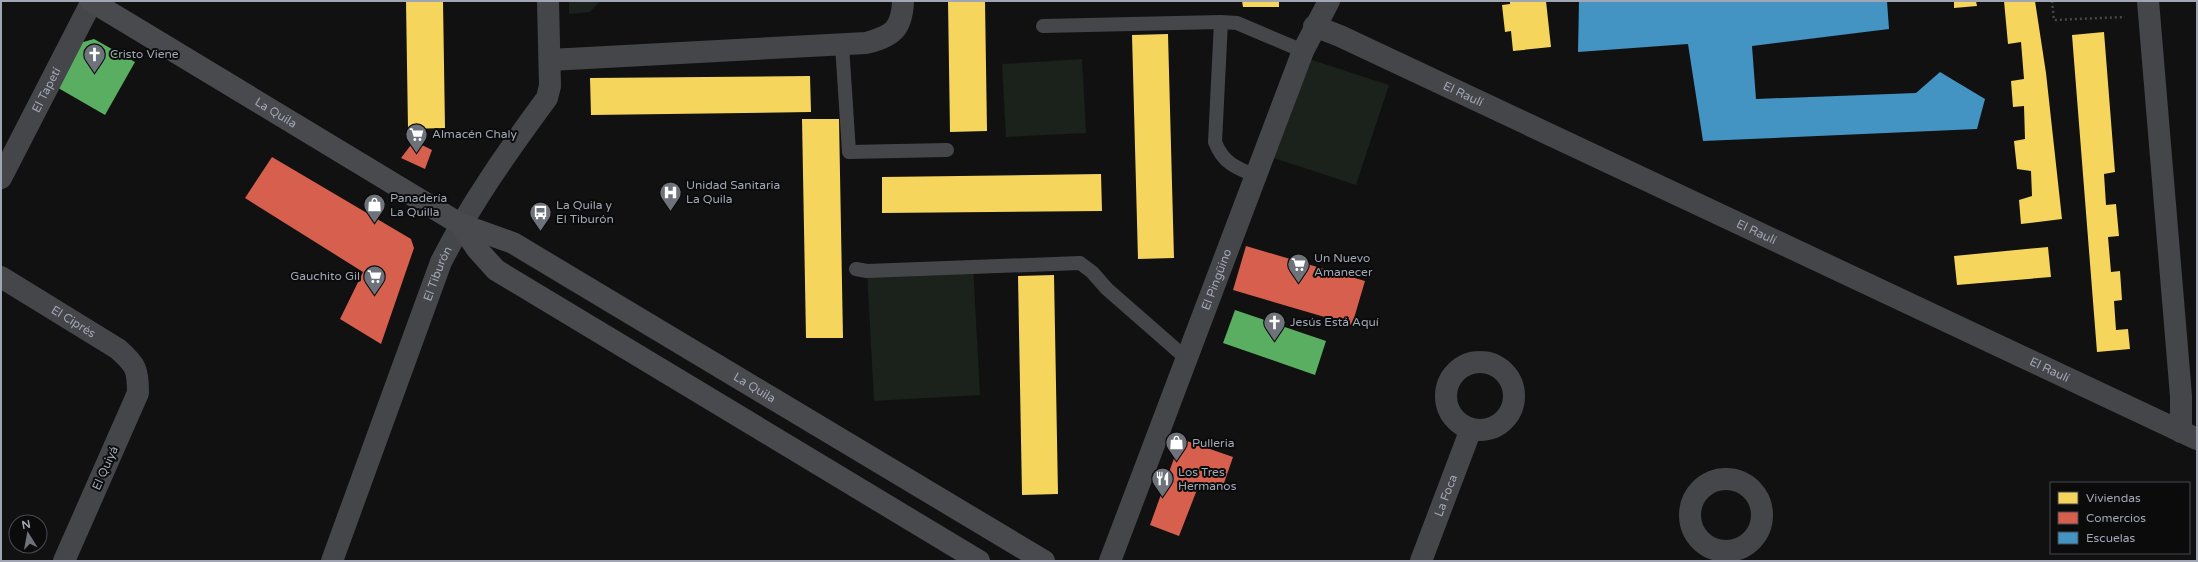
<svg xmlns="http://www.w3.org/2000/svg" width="2198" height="562" font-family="'Varela Round',sans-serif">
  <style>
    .green { fill: #1b211b }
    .homes { fill: #f6d55c }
    .shops { fill: #d6604d }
    .schools { fill: #4393c3 }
    .public { fill: #5aae61 }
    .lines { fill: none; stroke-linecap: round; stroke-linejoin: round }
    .path { stroke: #46484c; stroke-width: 2.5; stroke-dasharray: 2 3; stroke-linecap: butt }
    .service { stroke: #45464a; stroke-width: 14 }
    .minor { stroke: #45464a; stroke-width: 22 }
    .secondary { stroke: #494a4e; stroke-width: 22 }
    .labels { text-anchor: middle; stroke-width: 4; stroke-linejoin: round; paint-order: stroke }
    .poi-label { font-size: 12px; fill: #a0a6b4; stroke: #0b0b0c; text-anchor: start }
    .street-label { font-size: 12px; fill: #a0a6b4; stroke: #0b0b0c }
  </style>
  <rect width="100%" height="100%" fill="#111"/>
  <path class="green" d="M569 1H600L590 12 569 14Z
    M1303 57 1389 85 1356 185 1268 156Z
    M1082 59 1086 133 1006 137 1002 64Z
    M973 265 980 395 874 401 867 271Z"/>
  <path class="homes" d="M406 1H443L445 128 408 129Z
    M948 1H985L987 131 950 132Z
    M1242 1H1279V7H1243Z
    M1510 1H1546L1551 47 1513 51 1511 31 1505 32 1502 5 1510 4Z
    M1954 1H1976L1977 6 1954 8Z
    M2004 1H2035L2046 73 2062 219 2021 224 2019 200 2032 196 2031 171 2017 169 2014 141 2025 139 2024 106 2013 107 2011 81 2024 79 2021 42 2008 44Z
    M2104 32 2115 172 2104 174 2106 205 2116 204 2119 236 2108 237 2111 272 2120 271 2122 300 2114 301 2116 330 2128 329 2130 349 2097 352 2072 35Z
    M1168 34 1174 258 1138 259 1132 35Z
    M810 76 811 112 591 115 590 78Z
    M802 119H839L843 338H806Z
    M1101 174 1102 211 882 213V177Z
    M2048 247 2051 277 1957 285 1954 256Z
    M1054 275 1058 494 1022 495 1018 276Z"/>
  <path class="shops" d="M414 141 432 150 425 169 401 158Z
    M272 157 411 239 414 248 381 344 340 319 363 272 245 198Z
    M1246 246 1365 281 1352 325 1233 290Z
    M1181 439 1233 457 1222 489 1200 482 1179 536 1150 525Z"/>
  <path class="schools" d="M1579 1H1887L1889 29 1752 46 1756 99 1916 93 1940 72 1985 99 1977 129 1703 141 1688 44 1578 52Z"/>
  <path class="public" d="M94 39 135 62 105 115 53 85 76 44Z
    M1235 310 1326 341 1315 375 1223 343Z"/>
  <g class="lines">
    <path class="path" d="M2052 1 2054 20 2125 17"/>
    <path class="service" d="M1221 22 1215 142C1223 163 1236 168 1256 176
      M1043 26 1221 22 1237 23 1303 51
      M842 45 849 152 947 150
      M856 269 867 271 1080 263 1092 272 1107 289 1187 359"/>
    <g class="minor">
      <path d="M2148 1 2181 396V432"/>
      <path id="s1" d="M1314 26 1340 36 2197 439"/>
      <path d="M550 60 866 43C892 36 902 30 903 1"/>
      <path id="s2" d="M1 178 92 1"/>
      <path id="s3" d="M1 277 118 349C136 365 138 369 138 393L64 561"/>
      <circle cx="1480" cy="396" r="34"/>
      <circle cx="1726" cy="515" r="36"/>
      <path id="s4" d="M332 561 441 262C471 203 508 151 547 98L550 86 548 1"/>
      <path id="s5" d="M1110 561 1303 51 1329 1"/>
      <path id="s6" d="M1421 561 1471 429"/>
    </g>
    <g class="secondary">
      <path id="s7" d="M91 1 460 224 513 243 1044 561"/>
      <path d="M460 224 477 249 496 270 979 561"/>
    </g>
  </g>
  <defs>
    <symbol id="church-pin" viewBox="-11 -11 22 30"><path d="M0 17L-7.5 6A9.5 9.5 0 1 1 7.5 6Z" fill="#6e727b" stroke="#0b0b0c"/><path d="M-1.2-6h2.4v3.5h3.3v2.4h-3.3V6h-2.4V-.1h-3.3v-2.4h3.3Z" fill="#fff"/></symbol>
    <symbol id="supermarket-pin" viewBox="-11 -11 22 30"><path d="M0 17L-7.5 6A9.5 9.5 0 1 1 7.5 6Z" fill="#6e727b" stroke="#0b0b0c"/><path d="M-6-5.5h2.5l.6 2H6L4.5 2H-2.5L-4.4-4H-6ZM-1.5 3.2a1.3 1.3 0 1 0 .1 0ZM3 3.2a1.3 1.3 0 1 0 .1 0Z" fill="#fff"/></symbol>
    <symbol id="hospital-pin" viewBox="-11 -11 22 30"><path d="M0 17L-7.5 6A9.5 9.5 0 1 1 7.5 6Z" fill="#6e727b" stroke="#0b0b0c"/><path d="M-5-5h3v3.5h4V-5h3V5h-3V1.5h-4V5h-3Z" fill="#fff"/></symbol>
    <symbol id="shop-pin" viewBox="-11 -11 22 30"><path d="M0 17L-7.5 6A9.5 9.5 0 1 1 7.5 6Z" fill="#6e727b" stroke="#0b0b0c"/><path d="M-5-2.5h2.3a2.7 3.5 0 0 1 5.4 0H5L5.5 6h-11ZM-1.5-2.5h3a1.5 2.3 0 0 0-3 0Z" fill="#fff"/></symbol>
    <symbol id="bus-pin" viewBox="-11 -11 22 30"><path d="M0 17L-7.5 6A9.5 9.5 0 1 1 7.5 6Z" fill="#6e727b" stroke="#0b0b0c"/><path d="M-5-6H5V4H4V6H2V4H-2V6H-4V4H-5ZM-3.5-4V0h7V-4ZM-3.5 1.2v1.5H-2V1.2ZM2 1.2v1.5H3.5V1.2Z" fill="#fff"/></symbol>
    <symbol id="restaurant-pin" viewBox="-11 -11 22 30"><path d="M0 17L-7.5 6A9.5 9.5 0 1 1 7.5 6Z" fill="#6e727b" stroke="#0b0b0c"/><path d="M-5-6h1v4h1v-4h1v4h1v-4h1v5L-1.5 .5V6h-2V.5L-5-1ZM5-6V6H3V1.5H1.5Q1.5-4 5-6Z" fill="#fff"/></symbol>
  </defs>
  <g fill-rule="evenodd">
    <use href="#church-pin" x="82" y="42" width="25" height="34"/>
    <use href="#supermarket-pin" x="404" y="122" width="25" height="34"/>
    <use href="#hospital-pin" x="658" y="180" width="25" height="34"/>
    <use href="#shop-pin" x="362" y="192" width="25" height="34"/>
    <use href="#bus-pin" x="528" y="200" width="25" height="34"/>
    <use href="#supermarket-pin" x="1286" y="252" width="25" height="34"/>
    <use href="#supermarket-pin" x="362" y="264" width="25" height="34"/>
    <use href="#church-pin" x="1262" y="310" width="25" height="34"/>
    <use href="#shop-pin" x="1164" y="430" width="25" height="34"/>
    <use href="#restaurant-pin" x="1150" y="466" width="25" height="34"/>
  </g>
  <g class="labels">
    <g class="poi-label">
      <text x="110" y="58">Cristo Viene</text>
      <text x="432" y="138">Almacén Chaly</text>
      <text x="686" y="189">Unidad Sanitaria<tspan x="686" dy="14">La Quila</tspan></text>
      <text x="390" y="202">Panadería<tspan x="390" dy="14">La Quilla</tspan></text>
      <text x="556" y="209">La Quila y<tspan x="556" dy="14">El Tiburón</tspan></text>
      <text x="1314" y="262">Un Nuevo<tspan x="1314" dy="14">Amanecer</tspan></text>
      <text x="360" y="280" text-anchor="end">Gauchito Gil</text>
      <text x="1290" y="326">Jesús Está Aquí</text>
      <text x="1192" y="447">Pulleria</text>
      <text x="1178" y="476">Los Tres<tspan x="1178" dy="14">Hermanos</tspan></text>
    </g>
    <g class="street-label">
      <text dy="4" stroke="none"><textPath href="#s2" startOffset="99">El Tapetí</textPath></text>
      <text dy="4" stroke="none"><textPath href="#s1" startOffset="164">El Raulí</textPath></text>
      <text dy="4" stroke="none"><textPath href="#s7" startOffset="216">La Quila</textPath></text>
      <text dy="4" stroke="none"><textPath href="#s1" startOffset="488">El Raulí</textPath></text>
      <text dy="4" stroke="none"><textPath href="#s4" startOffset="306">El Tiburón</textPath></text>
      <text dy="4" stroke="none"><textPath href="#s5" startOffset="301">El Pingüino</textPath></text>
      <text dy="4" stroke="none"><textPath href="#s3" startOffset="85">El Ciprés</textPath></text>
      <text dy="4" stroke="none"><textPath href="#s1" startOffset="812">El Raulí</textPath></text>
      <text dy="4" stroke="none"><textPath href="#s7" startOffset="769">La Quila</textPath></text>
      <text transform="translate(105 468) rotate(-66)" y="4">El Quiyá</text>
      <text dy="4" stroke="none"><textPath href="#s6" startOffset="70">La Foca</textPath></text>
    </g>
  </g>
  <rect width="2198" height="562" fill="none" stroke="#a0a6b4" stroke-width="4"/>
  <rect x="2050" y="482" width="140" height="72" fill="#0b0b0c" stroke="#47494f"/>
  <rect x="2058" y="492" width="20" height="12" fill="#f6d55c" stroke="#47494f"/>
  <text x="2086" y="502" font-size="12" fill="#a0a6b4">Viviendas</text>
  <rect x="2058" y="512" width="20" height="12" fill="#d6604d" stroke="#47494f"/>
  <text x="2086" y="522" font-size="12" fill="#a0a6b4">Comercios</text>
  <rect x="2058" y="532" width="20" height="12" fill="#4393c3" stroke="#47494f"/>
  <text x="2086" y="542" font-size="12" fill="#a0a6b4">Escuelas</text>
  <g transform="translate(28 534) rotate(349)"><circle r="19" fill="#0b0b0c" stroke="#47494f"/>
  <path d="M0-3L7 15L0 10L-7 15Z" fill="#6e727b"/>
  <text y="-6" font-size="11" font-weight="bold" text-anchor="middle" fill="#a0a6b4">N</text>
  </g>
</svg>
